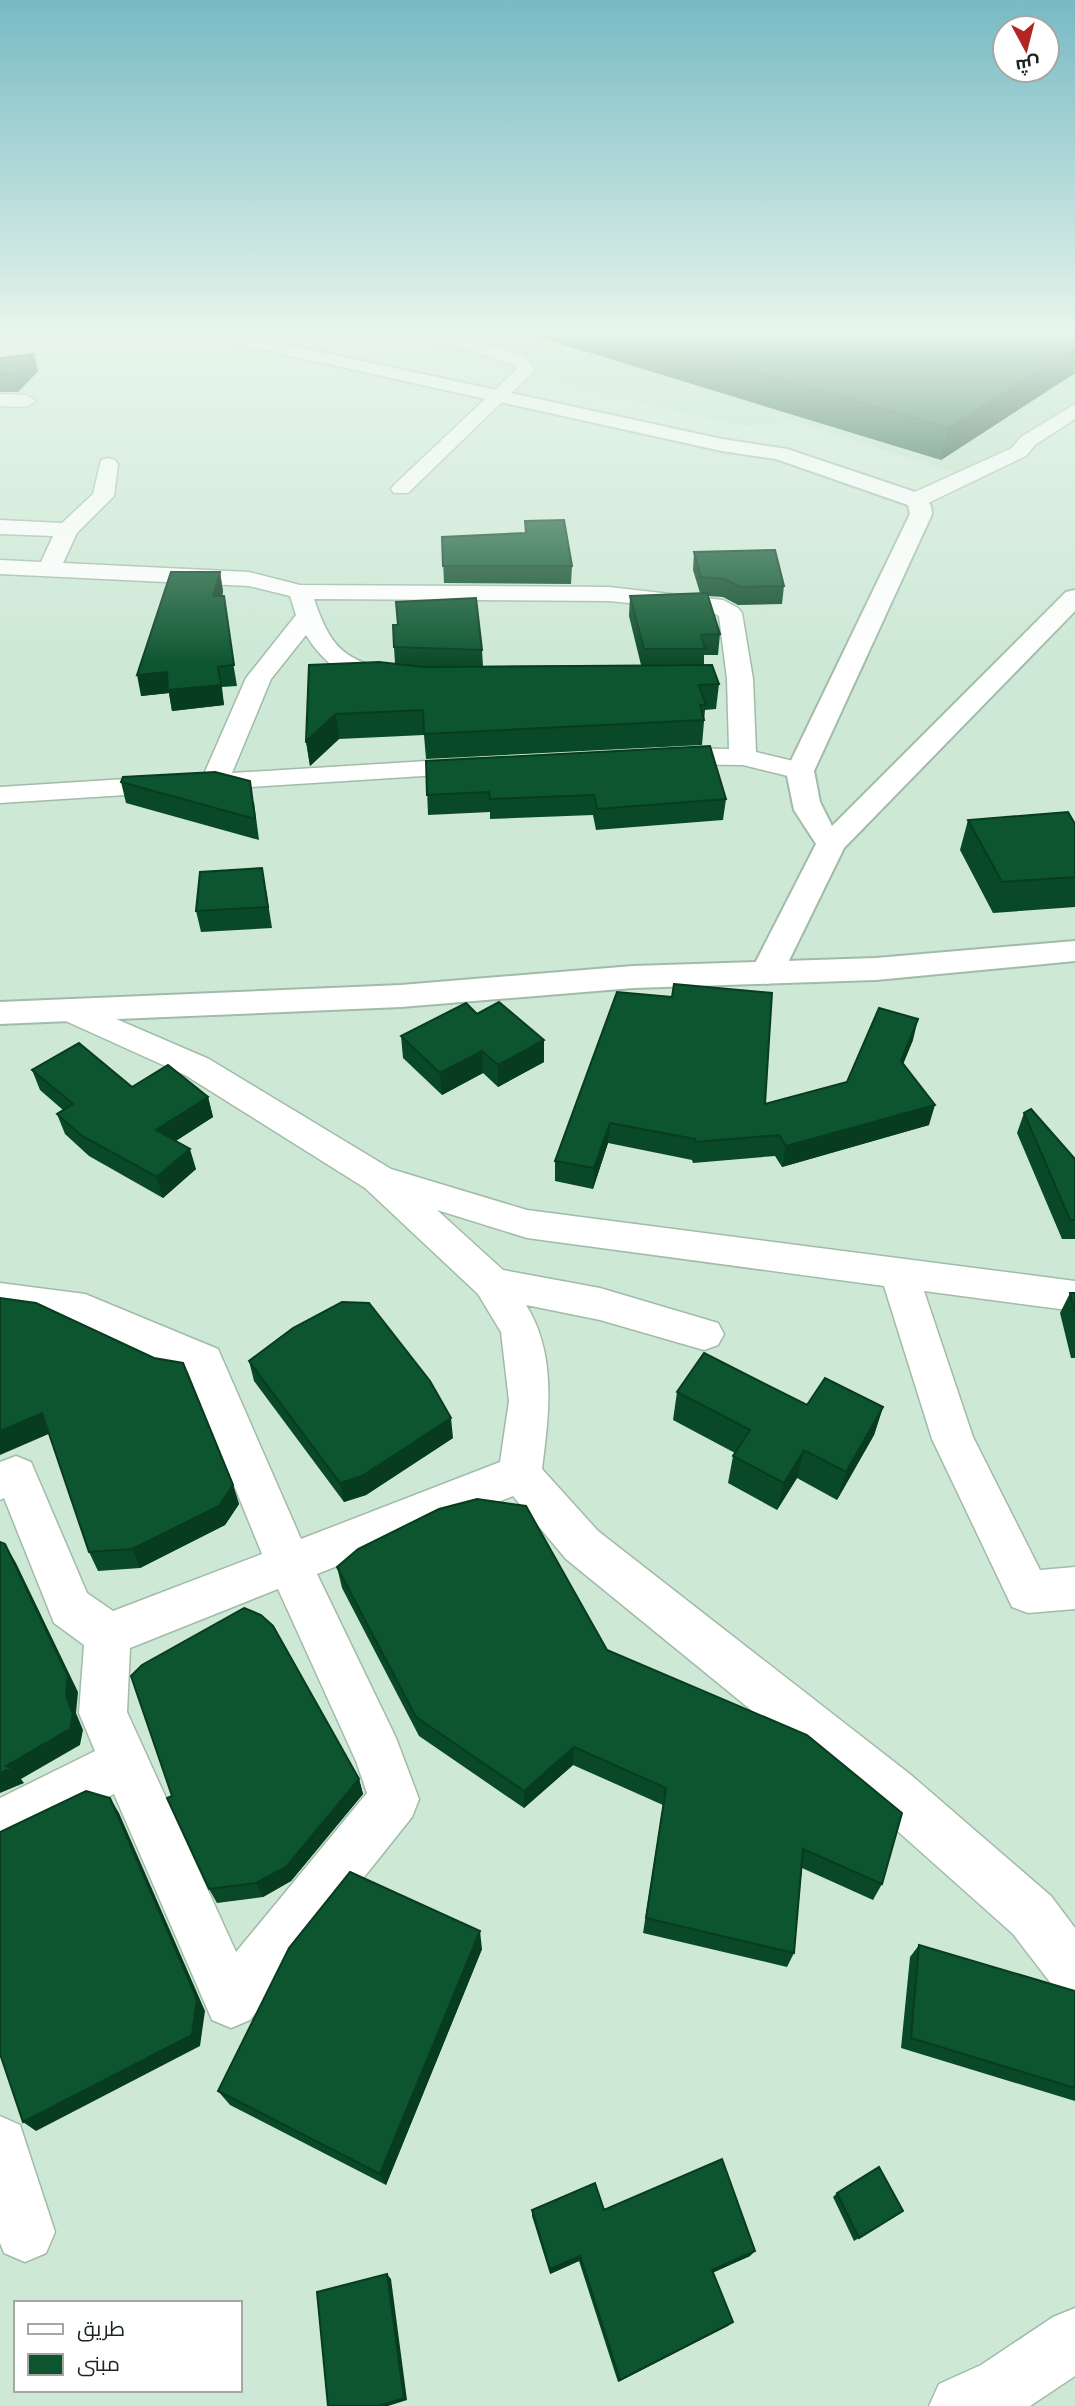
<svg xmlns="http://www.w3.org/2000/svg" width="1075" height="2406" font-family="'Noto Sans',Cairo,sans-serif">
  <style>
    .built { fill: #bee0c8 }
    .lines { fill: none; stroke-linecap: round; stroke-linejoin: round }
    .minor-casing { stroke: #a1bba8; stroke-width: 3 }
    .tertiary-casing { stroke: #a1bba8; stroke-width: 4 }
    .secondary-casing { stroke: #a1bba8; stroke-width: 4 }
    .minor { fill: #fff; fill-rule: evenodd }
    .tertiary { fill: #fff; fill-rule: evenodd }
    .secondary { fill: #fff; fill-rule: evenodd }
    .wall { fill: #0a4928 }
    .shaded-wall { fill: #083c21 }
    .building { fill: #0c552f; stroke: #083c21; stroke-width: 2 }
  </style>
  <rect width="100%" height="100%" fill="#cde8d5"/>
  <path class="built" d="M440 330H1075V405L970 477 794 422 744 426 564 386 412 341Z"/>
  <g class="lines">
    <defs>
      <path id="minor" d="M435 330H452L456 334 525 356 535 370 408 493H394L391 489 394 485 517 369 513 364 444 342Z
        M0 394 26 395 36 401 26 407 0 406Z
        M1075 404V419L1035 445 1026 456 924 505H908L905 500 908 495 1012 448 1021 437Z
        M108 458 115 460 118 464 114 496 77 533 63 563 249 572 300 585 609 587 723 600 738 608 742 613 753 679 756 752 810 765 814 771 810 777 800 779 743 765 663 764 653 762 650 756 653 750 663 748 729 749 727 679 719 616 709 611 609 601 314 599C332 652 346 660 398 673L402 678 398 683C360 693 324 665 306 635L271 679 232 773 476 758 486 760 490 766 486 772 0 803V787L204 774 246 678 296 615 290 596 249 586 0 574V560L41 562 53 536 0 534V520L62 523 93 494 101 460Z
        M70 999 209 1059 391 1169 527 1210 1075 1281V1311L924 1291 973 1437 1040 1570 1075 1567V1609L1028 1613 1012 1607 932 1439 884 1286 527 1238 437 1210 503 1270 600 1288 718 1323 724 1334 718 1345 704 1350 600 1320 526 1305C557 1354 549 1414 542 1469L598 1531 911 1775 1051 1896 1075 1928V1998L1056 1990 1013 1934 875 1811 566 1559 513 1496 317 1574 396 1738 419 1799 412 1817 250 2020 231 2028 212 2020 114 1794 0 1850V1798L95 1751 79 1713 84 1645 54 1623 4 1498 0 1500V1462L16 1456 31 1462 87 1593 113 1611 262 1554 188 1372 80 1325 0 1315V1283L85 1294 218 1349 301 1539 500 1462 509 1401 501 1332 478 1294 365 1188 185 1075 59 1018 54 1010 59 1002ZM278 1589 356 1761 367 1793 236 1952 127 1712 130 1648Z
        M0 2116 20 2125 55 2232 46 2253 25 2262 4 2253 0 2243Z
        M1075 2308V2376L1030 2406H929L939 2384 981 2365 1053 2317Z"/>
      <path id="tertiary" d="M187 330H220L722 439 787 449 924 495 931 506 932 514 814 771 820 802 832 826 1066 592 1075 590V611L844 848 779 981 767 984 755 981 750 973 816 844 794 810 786 771 910 514 908 505 776 459 722 451 196 335Z"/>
      <path id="secondary" d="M1075 941V961L876 980 633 988 401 1007 0 1024V1002L401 985 633 966 876 958Z"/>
    </defs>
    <use href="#minor" class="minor-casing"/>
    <use href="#tertiary" class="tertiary-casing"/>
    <use href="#secondary" class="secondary-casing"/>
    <use href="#minor" class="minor"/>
    <use href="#tertiary" class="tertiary"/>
    <use href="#secondary" class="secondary"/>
  </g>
  <path class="wall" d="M515 330H1075V373L941 460Z
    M34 354 38 371 18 392H0V358Z
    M525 521 572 566 571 584 444 583 442 537 525 533Z
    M694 552 784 586 782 604 738 605 723 597 708 596 720 634 718 655H704V665L719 684 716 709 705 710 702 745 426 759 424 735 339 739 310 766 306 741 309 665 395 664 394 647 482 650 483 666 641 665 629 616 630 596 700 593 693 570Z
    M220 572 223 592 222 596 237 686 222 687 224 705 172 711 169 693 141 696Z
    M426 761 726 799 723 820 596 830 593 815 490 819V812L428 815Z
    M121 782 254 802 259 840 126 803Z
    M968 820 1075 824V907L993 913 960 850Z
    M266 890 272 928 201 932 196 911Z
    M617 992 765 1104 847 1082 913 1040 903 1063 929 1125 782 1167 775 1156 693 1163 692 1160 608 1143 593 1189 555 1181V1161Z
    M477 1014 544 1040V1062L498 1087 483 1073 442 1095 403 1058 401 1036Z
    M32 1070 132 1087 208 1097 213 1117 176 1141 196 1169 163 1198 89 1156 65 1134 57 1114 63 1110 40 1090Z
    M1024 1113 1075 1159V1239H1062L1017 1133Z
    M1070 1293H1075V1358H1071L1060 1313Z
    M0 1298 233 1485 239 1504 225 1525 140 1568 98 1571 89 1552 49 1434Z
    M249 1361 453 1438 366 1495 344 1502 254 1381Z
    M677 1392 807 1405 883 1407 874 1435 837 1500 797 1478 777 1510 728 1483 733 1456 735 1453 673 1420Z
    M337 1567 607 1650 882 1884 873 1900 802 1868 794 1953 787 1967 643 1933 663 1805 573 1765 524 1808 419 1736 342 1588Z
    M359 1779 363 1794 291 1881 263 1897 217 1903 209 1889Z
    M919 1945 1075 1991V2101L901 2048 910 1957Z
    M482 1949 386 2185 230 2105 218 2091Z
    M837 2193 903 2211 854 2241 833 2197Z
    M532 2210H604L750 2256 713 2272 733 2322 618 2382 579 2261 550 2274 532 2216Z"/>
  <path class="shaded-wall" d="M1075 348V373L941 460 948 428Z
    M34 354 38 371 18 392 14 375Z
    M220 572 223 592 217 616 213 596Z
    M218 667 224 705 172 711 169 693 141 696 137 675Z
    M336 714 339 739 310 766 306 741Z
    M918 1019 913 1040 896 1082 901 1061Z
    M544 1040V1062L498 1087V1065Z
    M482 1051 483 1073 442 1095 440 1073Z
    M208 1097 213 1117 161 1150 156 1130Z
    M935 1105 929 1125 782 1167 786 1146Z
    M610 1123 608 1143 593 1189 594 1168Z
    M190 1149 196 1169 163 1198 157 1177Z
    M883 1407 874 1435 837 1500 846 1472Z
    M42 1413 51 1433 0 1455V1431Z
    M451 1418 453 1438 366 1495 344 1502 340 1483Z
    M804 1450 797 1478 777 1510 784 1483Z
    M233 1485 239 1504 225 1525 140 1568 132 1549Z
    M5 1544 16 1563 78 1692 76 1713 83 1730 80 1745 21 1779 24 1783 0 1793V1773L6 1766Z
    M574 1747 573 1765 524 1808V1791Z
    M359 1779 363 1794 291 1881 263 1897 256 1883Z
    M110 1798 119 1813 205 2011 200 2046 36 2131 23 2122Z
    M480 1931 482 1949 386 2185 380 2174Z
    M755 2251 750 2256 708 2275 712 2270Z
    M580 2256 579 2261 550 2274V2269Z
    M387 2274 391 2279 407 2400 388 2406H378Z
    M733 2322 728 2326 618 2382 620 2380Z"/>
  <path class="building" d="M614 330H1075V348L948 428Z
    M34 354 14 375H0V358Z
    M564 520 572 566H443L442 537 526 533 525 521Z
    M775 550 784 586 740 587 725 579 701 577 694 552Z
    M171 572H220L213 596H224L234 665 218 667 221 685 168 690 167 672 137 675Z
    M707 593 720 634 701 635 705 649H644L630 596Z
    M476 598 482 650 394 647 393 625H398L396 602Z
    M379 662 424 667 712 665 719 684 699 685 706 705H700L704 720 424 734 423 710 336 714 306 741 309 665Z
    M710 746 726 799 597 809 594 795 490 799 489 792 427 795 426 761Z
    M215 772 250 781 255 819 121 782 123 777Z
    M1068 812 1075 824V877L1002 882 968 820Z
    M262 868 268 907 196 911 200 872Z
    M674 984 772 993 765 1104 847 1082 879 1008 918 1019 901 1061 935 1105 786 1146 779 1135 695 1142V1139L610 1123 594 1168 555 1161 617 992 672 997Z
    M499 1002 544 1040 498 1065 482 1051 440 1073 401 1036 466 1003 477 1014Z
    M79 1043 132 1087 168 1065 208 1097 156 1130 190 1149 157 1177 82 1136 57 1114 73 1104 32 1070Z
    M1031 1109 1075 1159V1220H1070L1024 1113Z
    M1070 1293H1075V1314Z
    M0 1298 36 1303 154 1358 183 1363 233 1485 219 1506 132 1549 89 1552 42 1413 0 1431Z
    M342 1302 369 1303 430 1381 451 1418 362 1476 340 1483 249 1361 293 1328Z
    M704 1353 807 1405 825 1378 883 1407 846 1472 804 1450 784 1483 733 1456 750 1430 677 1392Z
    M477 1499 526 1506 607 1650 807 1735 902 1813 882 1884 803 1849 794 1953 646 1918 666 1788 574 1747 524 1791 416 1717 337 1567 358 1549 439 1509Z
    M0 1542 5 1544 68 1676 66 1696 73 1714 70 1729 6 1766 12 1768 0 1773Z
    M244 1608 261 1615 273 1626 359 1779 286 1867 256 1883 209 1889 167 1798 172 1796 131 1676 142 1665Z
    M86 1791 110 1798 197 1999 192 2035 23 2122 0 2054V1832Z
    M350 1872 480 1931 380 2174 218 2091 289 1948Z
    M919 1945 1075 1991V2088L911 2038Z
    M722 2159 755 2251 712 2270 733 2322 620 2380 580 2256 550 2269 532 2210 595 2183 604 2210Z
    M879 2167 903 2211 859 2238 837 2193Z
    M387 2274 404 2398 378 2406H328L317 2292Z"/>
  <linearGradient id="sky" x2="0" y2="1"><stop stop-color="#77bac4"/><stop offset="0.5" stop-color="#e8f5ec"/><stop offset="1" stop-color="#e8f5ec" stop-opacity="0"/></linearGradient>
  <rect width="1075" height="666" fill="url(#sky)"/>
  <rect x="14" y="2301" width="228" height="91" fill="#ffffff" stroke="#a4a8a5" stroke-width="2"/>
  <rect x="28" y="2324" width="35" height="10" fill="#ffffff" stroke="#a4a8a5" stroke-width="2"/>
  <text x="77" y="2336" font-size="21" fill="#1b251e">طريق</text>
  <rect x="28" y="2354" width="35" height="21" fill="#0c552f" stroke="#a4a8a5" stroke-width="2"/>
  <text x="77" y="2371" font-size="21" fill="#1b251e">مبنى</text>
  <g transform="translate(1026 49) rotate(173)"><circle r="33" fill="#ffffff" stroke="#a4a8a5" stroke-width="2"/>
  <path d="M0-5L12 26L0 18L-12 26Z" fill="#b42522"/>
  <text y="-10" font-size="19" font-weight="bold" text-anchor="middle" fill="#1b251e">ش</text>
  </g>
</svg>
